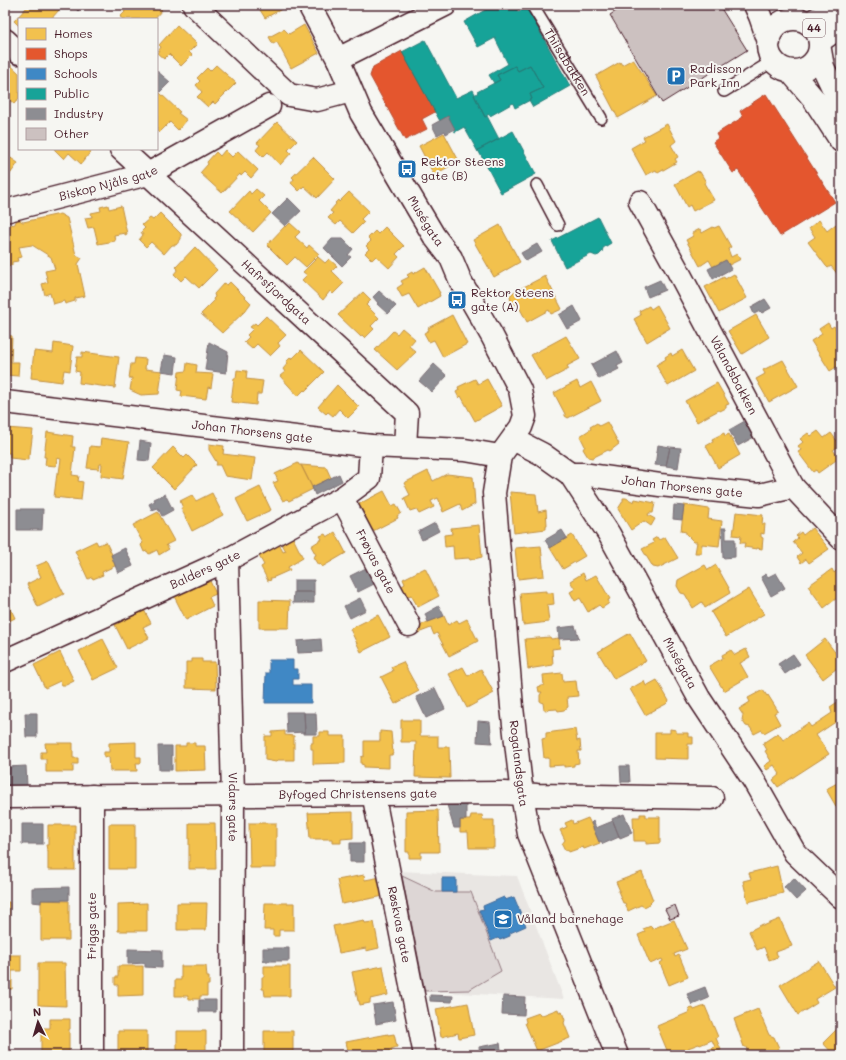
<svg xmlns="http://www.w3.org/2000/svg" width="846" height="1060" font-family="Mali,sans-serif">
  <style>
    .built { fill: #e9e6e3 }
    .green { fill: #ddd6d5; stroke: #947a80 }
    .homes { fill: #f2c14e; stroke: #c09044 }
    .shops { fill: #e4572e; stroke: #b6462d }
    .schools { fill: #3f88c5; stroke: #426897 }
    .public { fill: #17a398; stroke: #267b77 }
    .industry { fill: #8d8d92; stroke: #796c73 }
    .building { fill: #ccc1c0; stroke: #4a1f2b }
    .lines { fill: none; stroke-linecap: round; stroke-linejoin: round }
    .service-casing { stroke: #4a1f2b; stroke-width: 14 }
    .minor-casing { stroke: #4a1f2b; stroke-width: 25 }
    .tertiary-casing { stroke: #4a1f2b; stroke-width: 25 }
    .primary-casing { stroke: #4a1f2b; stroke-width: 25 }
    .service { stroke: #f6f6f2; stroke-width: 11 }
    .minor { stroke: #f6f6f2; stroke-width: 22 }
    .tertiary { stroke: #f6f6f2; stroke-width: 22 }
    .primary { stroke: #f6f6f2; stroke-width: 22 }
    .labels { text-anchor: middle; stroke-width: 4; stroke-linejoin: round; paint-order: stroke }
    .shield { fill: #f6f6f2; stroke: #7e6067; stroke-width: 1 }
    .shield-label { font-size: 11px; font-weight: bold; fill: #4a1f2b }
    .street-label { font-size: 12px; fill: #4a1f2b; stroke: #f6f6f2 }
    .poi-label { font-size: 12px; fill: #4a1f2b; stroke: #f6f6f2; text-anchor: start }
  </style>
  <rect width="100%" height="100%" fill="#f6f6f2"/>
  <filter id="ink" filterUnits="userSpaceOnUse"><feTurbulence type="fractalNoise" baseFrequency=".025" numOctaves="2"/><feDisplacementMap in="SourceGraphic" scale="8" xChannelSelector="R" yChannelSelector="G"/><feConvolveMatrix kernelMatrix="1 2 1 2 8 2 1 2 1" color-interpolation-filters="sRGB"/></filter>
  <g filter="url(#ink)">
    <path class="built" d="M398 871 517 876 564 999 425 991Z"/>
    <path class="green" d="M402 876 436 892H471L501 971 469 990 425 991Z"/>
    <path class="homes" d="M29 5H53L59 10 51 19H19V26L14 21Z
      M127 5H156L162 10 154 19H123L120 17 125 12 123 9Z
      M257 5H289L265 18Z
      M177 25 197 44 189 52 192 55 181 66 169 54 164 59 157 53 161 47 159 45Z
      M304 25 319 53 291 68 277 42 273 44 269 37 284 29 289 34Z
      M633 59 657 96 618 118 596 76 620 62 622 65Z
      M5 60 19 73V98L14 104 5 96Z
      M216 65 236 83 215 104 213 102 208 107 197 97 202 92 196 85 200 81 197 78 207 68 210 71Z
      M160 93 180 112 178 113 187 120 178 130 170 122 159 133 157 131V95Z
      M277 122 297 141 288 150 291 153 280 165 268 152 263 157 256 150 260 145 257 143Z
      M667 124 676 141 671 145 678 157 675 159 677 162 658 173 656 170 646 175 631 148 645 140 643 137Z
      M444 133 459 161 434 175 419 146Z
      M54 149H93L81 164 69 153 64 159Z
      M225 150 232 157 238 151 258 170 251 178 245 172 241 176 240 174 222 193 200 173 208 164 207 162 216 152 220 156Z
      M5 154 18 163 8 177 5 175Z
      M313 157 335 179 317 198 304 186 299 191 291 183 294 179 292 177Z
      M698 171 699 173 700 172 706 182 704 183 714 200 693 211 690 205 687 207 675 184Z
      M256 189 264 196 259 201 271 213 253 232 230 211 249 191 251 194Z
      M349 192 369 211 361 219 364 222 353 233 340 221 336 225 328 218 333 213 330 211 336 204 335 203 338 200 339 202Z
      M108 205 109 209 121 206 127 234 125 235V233L114 235 115 241 98 244 94 227 88 228 85 218 92 217 91 213 101 211 100 207Z
      M160 213 181 234V239L176 245H172L164 254 151 242 146 247 139 240 143 235 141 232 145 228 142 225 150 218 153 220Z
      M60 214 67 218 76 255 82 258 78 264 85 296 75 298V301L65 304 64 301 53 304 50 293 45 295 42 284 48 282 45 271 55 269 51 257 32 245 19 247 22 257 17 258 18 261 12 262V265L5 267V226L15 224 17 219 23 222Z
      M819 220 827 231 836 224 841 230V274L839 276 831 266 828 268 826 266 808 242 815 237 809 228Z
      M290 223 300 232 295 237 307 248 309 245 319 254 306 267 295 257 287 265 267 245 285 226 286 227Z
      M500 225 520 262 494 277 473 240Z
      M719 226 731 247 728 249 731 257 737 254 741 259 729 265 726 260 713 267 709 260 700 266 686 240 693 236 692 233 700 229 702 233 713 227 714 228Z
      M385 227 404 246 396 254 399 257 389 268 376 256 372 260 365 253 369 249 366 246 371 241 368 238 375 231 378 234Z
      M195 247 217 270 199 288 186 276 181 281 174 274 178 269 176 267Z
      M318 257 325 263 329 259 337 266 332 271 344 283 333 294 330 291 323 300 302 280 307 275 303 272Z
      M425 267 440 293H439L440 296 418 309 409 294 402 297 397 288 403 284 401 281 409 277 407 275 412 272 413 274Z
      M734 274 747 298 719 313 705 287 724 277 725 279Z
      M545 276 562 309 551 314 549 310 527 322 518 305 514 304 511 302 510 297 512 293Z
      M230 282 251 303 245 311 222 333 201 314 214 301 213 299 215 297 214 294 224 283 227 285Z
      M363 292 371 300 366 305 379 318 371 326 374 329 365 338 362 335 361 337 338 315Z
      M657 305 670 328 647 342 634 319 641 315 639 311 649 306 651 309Z
      M452 315 467 344 443 357 434 340 429 342 424 333 429 330 428 328Z
      M756 315 769 337 742 354 728 331Z
      M266 316 286 335 278 343 280 346 270 356 257 344 252 349 244 342 249 337 247 335 253 329 250 327 255 323 257 325Z
      M828 323 831 328 834 326 841 337V364L830 371 811 341 822 334 819 329Z
      M402 328 415 339 409 346 416 352 397 370 375 350 393 331 397 334Z
      M5 335 12 336 11 362H19L18 376 5 375Z
      M566 336 580 359 567 366 569 369 546 381 531 355Z
      M54 343 73 346 70 371 64 370 62 382 31 378 34 351 53 353Z
      M301 350 324 372 305 391 304 390 298 396 280 376 285 372 283 369 288 363 286 362 291 357 292 359Z
      M682 350 694 371 668 386 656 365 666 359 665 357 671 353 672 356Z
      M82 352 119 357 115 388 79 383 80 372 75 371 77 357H82Z
      M135 358 146 359 145 369 162 371 159 394 141 395 130 390 132 378H129L131 364H134Z
      M783 360 798 386 769 402 756 379 765 374 763 370Z
      M187 363 197 365 196 373 213 374 211 388 208 387 206 399 181 396 182 391 177 390 179 372 186 371Z
      M237 370 247 371 246 379 263 381 261 394H257L256 405 231 402 234 378H236Z
      M475 379 478 384 487 379 502 406 475 421 461 396 459 398 456 392 459 390 458 387Z
      M577 381 580 388 591 382 601 401 568 418 565 416V414L554 393Z
      M717 383 729 404 726 405V408L720 411 719 410 697 422 685 401Z
      M337 385 359 407 348 418 339 409 333 416 328 412 326 414 318 407Z
      M607 422 619 444 610 451 608 450 592 458 588 457 583 449 585 446 580 436 591 429 590 427 597 423 599 426Z
      M6 428 33 430 30 455H28V460L10 458V453H5Z
      M818 431 824 438 831 433 840 445 833 450 839 458 818 473 816 470 813 472 798 452 801 450 798 446 803 442 800 439 808 433 811 436Z
      M47 432 73 436 72 447H75L72 475 79 476 78 481 83 482 81 500 54 497 57 473H59L61 459 57 458 56 466 45 465 46 457H44Z
      M724 433 725 436 729 434 740 455 718 468 706 446 713 442 712 439Z
      M101 438 129 442 123 479 101 476 102 464H100L99 469 87 468 90 446 100 447Z
      M209 444 224 446 223 454 255 458 252 480 225 476 220 465H216L217 463 209 450Z
      M173 447 184 458 187 455 197 465 174 489 153 468Z
      M298 463 299 465H301L313 489 289 501 287 499 283 501 273 483 278 481 275 474Z
      M301 465 326 467 331 478 312 487Z
      M428 471 433 481 447 474 473 477 475 504 462 511 460 504 443 512 442 509H443L438 498 431 501 434 507 419 514 416 509 410 511 404 498 410 495 404 483Z
      M260 487 271 510 247 521 236 499Z
      M384 491 392 506 396 504 401 513 397 516 398 518 373 531 359 504Z
      M510 492 536 494 538 512 546 510 547 525H546V529L514 533Z
      M212 493 223 515 192 531 181 508H183L180 501 192 495 196 501Z
      M623 498H626L634 502 635 499 655 503 653 513H649L648 515 655 519 651 526 644 521 631 530 618 509 623 501Z
      M684 505 709 509 708 519 722 521 719 546 702 544 701 553H695L697 542H694L686 534V532L681 531Z
      M158 512 174 541 166 545 169 549 159 555 157 550 149 554 147 551 144 552 141 545 143 543 133 525Z
      M736 512 763 515 762 524H765L764 534 761 533V537L763 538 762 549 757 548V549L744 547 745 543H740L741 536 733 535Z
      M479 525 482 557 470 560 469 558 454 559 453 546 445 547 444 535 452 534 451 528Z
      M812 528 829 549 809 563 806 559 801 563 797 557 802 553 793 542 798 538 796 536 801 532 803 535Z
      M335 532 346 553 322 567 320 564 318 565 313 557 316 555 311 546 322 539 320 536 325 534 327 537Z
      M572 535 585 556 563 569 550 548Z
      M657 537 659 540 665 537 678 558 658 568 653 567 642 549 654 543 652 540Z
      M293 538 303 558 288 567 290 570 272 578H270L271 580 268 581 261 567 264 565 258 554 279 544 283 552 286 551 282 544Z
      M96 541 98 545 106 542 117 565 102 572 103 575 93 579 92 577 88 579 75 551Z
      M541 546 544 576 518 579 515 548Z
      M48 561 64 594 38 607 27 584 41 577 36 566Z
      M705 565 708 570 716 565 729 588H728L730 593 705 608 702 602 693 608 685 594 681 593 677 586 678 580Z
      M425 568 439 596 418 607 411 595 407 597 402 586 405 584 403 579Z
      M832 569 834 573 836 571 841 572V595L824 608 808 586Z
      M583 573 586 580 596 575 610 599 608 600 609 602 608 604 602 608 599 605 588 612 580 598 575 601 570 592 575 589 570 581Z
      M209 579 216 594 209 597 213 606 186 620 174 596Z
      M749 589 764 614 726 637 711 612Z
      M546 591V593H553L554 604 547 605 549 622 523 625 520 593Z
      M5 597 15 618 5 623Z
      M259 600 290 601 289 628H259Z
      M144 610 151 623 143 627 149 638 127 649 115 625Z
      M378 615 390 637 361 652 350 629Z
      M444 616 448 625 457 620 459 623 467 619 478 641 449 656 437 633 434 635 431 628 418 633 415 627Z
      M630 633 646 661 614 679 598 652Z
      M550 637 551 639 559 638 560 648 552 649 553 665 528 669 525 639Z
      M103 639 118 668 93 680 79 651Z
      M825 639 841 660V665L823 679 805 655Z
      M746 649 750 657 746 659V660L740 663 748 677 724 691 709 666 723 658 722 655 731 650 735 655Z
      M60 652 74 681 66 685H62L60 681 45 688 34 665Z
      M192 659H202V662H215L216 689 186 688V662H192Z
      M403 662 419 691 395 704 381 677 393 671 391 667Z
      M463 667 468 676 481 669 494 693 467 708 449 674Z
      M562 673 563 682 576 681 578 696 567 697 568 707 564 710 558 711 557 709 544 710 543 703 540 701V695L542 692H539L538 687 544 685 543 675Z
      M657 680 669 701 666 704 645 715 630 689 644 681 646 686Z
      M763 690 767 696 768 695 778 711 774 713 780 724 764 733 762 730 754 734 750 727 746 726 742 720 743 715 739 709 750 702 748 698Z
      M839 701 841 704V733L836 726 840 724 837 721 816 735 829 754 778 787 773 780 780 774 774 765 767 770 764 766 771 761 765 751 767 750 763 743 778 733 783 740 808 723 811 727 832 713 830 707Z
      M401 720H420V736H438V747H449L450 778 415 777 416 742H401Z
      M575 729 577 741 580 740 581 751H578L579 763 574 764V766L564 767V765L549 766V758H544L542 739 546 738V733Z
      M670 729 676 730V733H688V737H693V744H688V759L655 758V733H670Z
      M285 731V735L294 736V760H278L276 762 265 760V736H272V732Z
      M380 731 391 732 393 753 392 755H389V768L364 767V765L361 764V757L364 756V741H380Z
      M320 732H329V736H345V763L313 764V749H311V743H313V736H320Z
      M136 742V757H141V763H136L137 771H110L109 757 104 758V752H109V743Z
      M45 743H73V758H78V764H73V772H46V759H41V752H46Z
      M186 743H195V746H205L206 770 175 771V746H186Z
      M841 781V815L826 789Z
      M438 810 439 852H421V858H409V852H406V811Z
      M353 812V838L341 839V843H332V839H310L308 813Z
      M640 814H646V817H660V843L646 844V841H634L633 817H640Z
      M471 815H482L483 820H494V848H469L468 832H460V820H470Z
      M588 818 600 843 584 849 583 847 569 852V851L565 850 562 844 565 840 560 830 567 827 565 823 572 820 573 824Z
      M189 823H215L216 869H189Z
      M249 823H276V868H250Z
      M109 824H135V869H109Z
      M48 825H75V870H48V850H47L46 845H48Z
      M777 866 783 893 748 902 743 881 751 879 749 873Z
      M642 872 653 900 651 901 650 904 644 907 641 905 628 911 625 903H623L618 891H620L616 882Z
      M364 875 365 880 381 877 384 896 342 904 337 880Z
      M41 900 69 901V940H41Z
      M5 902H9V931H5Z
      M147 903V931H118V904Z
      M177 903H207L206 930H177Z
      M265 903H294V930H279V936H273V930H264Z
      M780 919 792 946 776 952 778 957 769 960 764 947 757 950 749 931 763 924V926Z
      M364 920 365 923 374 922 379 948 366 951V948L339 953 333 926Z
      M674 920 687 949 674 954 675 957 679 955 688 977 669 985 660 963 663 961 662 959 650 964 638 935 645 932 643 929 651 926 652 929Z
      M5 955H21V971H12V989H5Z
      M819 961 835 987 815 999 817 1003 798 1015 780 985Z
      M38 963H65L66 1006 38 1005Z
      M118 966H143V995L118 996V985H115V977H118Z
      M181 966H206L207 977H209V985H207V996H200V999H188V996H175V980H181Z
      M264 966H290V996H265L264 989H262V977H264Z
      M383 966 388 995 370 999V1003L360 1005 359 1001H358L352 972Z
      M468 1003 474 1035 459 1038 458 1033 441 1037 436 1009Z
      M705 1006 718 1037 716 1038 721 1050 710 1055 708 1050 715 1047 712 1040 700 1045 699 1044 688 1048 689 1050 676 1055H669L657 1026 690 1012 689 1009 693 1008 694 1010Z
      M558 1009 559 1013 562 1012 565 1020 564 1023 570 1038 537 1051 525 1023 526 1022 525 1018 539 1013 540 1016Z
      M758 1009 769 1035 774 1037 779 1048 777 1053 771 1055H749L746 1047H744L734 1019Z
      M50 1019H70V1029H69V1055H41V1028H50Z
      M841 1025V1055H834L823 1043Z
      M118 1031H147V1055H118Z
      M177 1031H206V1055H177Z
      M264 1031H293V1055H264Z
      M388 1034V1035L394 1034 397 1047 391 1049 392 1055H349L346 1042Z"/>
    <path class="shops" d="M402 51 435 112 422 119 427 129 405 140 370 76 373 67Z
      M766 94 835 202 780 236 738 170 733 173 713 142 718 138 716 134 743 117 740 111Z"/>
    <path class="schools" d="M269 660H293V669H298V679H293V685H311V703H265L266 673H269Z
      M442 878H456V892H442Z
      M504 897 505 900 514 897 526 926 510 933V936L500 940 498 938 491 941 479 910 484 909 483 906Z"/>
    <path class="public" d="M494 5H514L518 12 526 7 570 86 533 107 529 100 532 99 530 94 543 88 530 65 518 71 515 66 497 75 500 80 494 83 489 75 508 64 495 38 478 47 464 22Z
      M425 40 456 98 473 90 475 94 474 95 485 117 487 116 499 139 478 150V152L464 127 455 132 448 116 440 121 402 52Z
      M530 65 543 88 530 94 532 99 515 108 513 103 490 116 489 114 485 117 474 95 478 93 477 92 500 80 497 75 515 66 518 71Z
      M513 131 536 174 501 193 478 150Z
      M598 217 611 243 603 248 602 252 599 255 596 256 591 254 565 267 552 241Z"/>
    <path class="industry" d="M72 5H84L78 11Z
      M157 71 170 82 160 92 157 90Z
      M448 116 455 129 446 134 445 131 437 135 432 125Z
      M288 198 301 211 285 226 272 214Z
      M332 239H343L353 249 348 255 351 257 342 266 324 248Z
      M537 244 542 252 526 261 521 253Z
      M726 260 731 269 713 279 708 269Z
      M660 280 665 290 648 297 644 287Z
      M379 291 396 306 388 314 377 304 378 303 373 297Z
      M765 299 771 308 762 313 760 311 754 314 751 307Z
      M574 306 582 321 567 329 559 315Z
      M209 342 228 352 226 373 205 370Z
      M617 351 623 363 617 366 619 369 599 379 591 365Z
      M164 355 177 357 175 373 161 371Z
      M434 364 447 376 432 392 419 381Z
      M745 421 754 437 738 446 729 430Z
      M140 441 151 443 149 461 138 460Z
      M658 445 670 447 666 466 655 465Z
      M670 447 681 448 678 468 666 466Z
      M339 474 342 481 315 495 312 487Z
      M165 494 173 510 162 516 158 508 152 510 149 504 155 501 154 499Z
      M674 505 684 506 682 520 673 519Z
      M17 509H43L42 530H17Z
      M435 523 439 531 422 540 418 532Z
      M722 528H726V539H735V557L723 558Z
      M562 530 567 538 550 548 545 540Z
      M125 548 133 566 118 573 111 555Z
      M368 567 376 583 358 592 350 576Z
      M776 573 785 588 771 596 761 577 766 574 768 577Z
      M294 580H314V592H294Z
      M294 592H314V603H293Z
      M360 598 366 610 350 618 344 606Z
      M439 606 444 616 428 622 425 614Z
      M575 626 579 638 559 639 558 628Z
      M321 639 322 652 298 653 297 641Z
      M793 654 800 664 785 674 778 664Z
      M435 688 445 709 426 718 416 697Z
      M286 712H304L305 732 287 733Z
      M25 713H37V737H26Z
      M304 713H316L317 734H303V732H305Z
      M478 721 490 722 492 743 477 742Z
      M158 746H172V770H159Z
      M26 766 27 786H7L6 767Z
      M620 766H629L630 782H621Z
      M447 805H466V820H460V828H454Z
      M624 814 632 833 620 838 612 819Z
      M593 821 596 828 613 821 619 837 603 844 601 841 599 842 591 823Z
      M22 824H43V844H22Z
      M350 843H364V862H350Z
      M794 878 806 891 796 900 784 887Z
      M69 887V900H41V903L32 902V888Z
      M263 948H289V961H263Z
      M128 949 162 950V968L145 967V963L128 964Z
      M705 987 709 998 692 1005 687 994Z
      M430 995 453 996 452 1002 430 1001Z
      M503 996 525 997 524 1015 502 1014Z
      M199 1000H216V1012H199Z
      M393 1002 396 1020 376 1024 373 1005Z
      M500 1043 502 1055H480L479 1047Z"/>
    <path class="building" d="M625 5H719L747 50 662 103 610 15Z
      M675 905 679 916 670 919 665 909Z"/>
    <g class="lines">
      <defs>
        <g id="service">
          <path id="s1" d="M532 5 601 118"/>
          <path d="M724 91 768 64 775 62"/>
          <path d="M537 185 558 225"/>
        </g>
        <g id="minor">
          <path d="M194 5 289 95 317 100 351 91"/>
          <path d="M808 23 841 6"/>
          <path d="M5 40 19 53"/>
          <path d="M820 41 836 30 841 24"/>
          <path d="M338 59 445 5"/>
          <path id="s2" d="M121 149 407 413 405 446"/>
          <path id="s3" d="M640 202 677 269 793 487 841 538"/>
          <path id="s4" d="M5 211 148 174 269 106"/>
          <path id="s5" d="M5 402 371 446 465 450 500 456"/>
          <path id="s6" d="M513 439 542 454 570 474 609 534 699 698 754 781 795 853 841 897"/>
          <path id="s7" d="M570 474H582L660 485 759 495 793 487"/>
          <path id="s8" d="M342 498 409 625"/>
          <path id="s9" d="M227 560 233 795 232 1055"/>
          <path id="s10" d="M5 661 227 560 342 498 369 478 371 446"/>
          <path id="s11" d="M374 794 375 803 425 1055"/>
          <path id="s12" d="M5 797 504 793 537 795 712 798"/>
          <path d="M92 1055V796"/>
        </g>
        <g id="tertiary">
          <path id="s13" d="M309 5 338 59 361 113 434 236 451 258 461 282 492 336 520 390 525 416 521 427 500 456 494 493 512 707 522 795 529 834 617 1055"/>
        </g>
        <path id="primary" d="M755 5 760 16 769 42
          M768 45a26 26 0 1 1 52 0a26 26 0 1 1-52 0Z
          M820 50 823 67 841 105
          M790 71 813 98 841 141"/>
      </defs>
      <use href="#service" class="service-casing"/>
      <use href="#minor" class="minor-casing"/>
      <use href="#tertiary" class="tertiary-casing"/>
      <use href="#primary" class="primary-casing"/>
      <use href="#service" class="service"/>
      <use href="#minor" class="minor"/>
      <use href="#tertiary" class="tertiary"/>
      <use href="#primary" class="primary"/>
    </g>
  </g>
  <defs>
    <symbol id="parking-square" viewBox="-11 -11 22 22"><rect x="-9" y="-9" width="18" height="18" rx="4" fill="#1f6fb2" stroke="#f6f6f2"/><path d="M-3.5-5.5H1a3.5 3.5 0 0 1 0 7H-1V5.5H-3.5ZM-1-3.4V-.6H.8a1.4 1.4 0 0 0 0-2.8Z" fill="#fff"/></symbol>
    <symbol id="bus-square" viewBox="-11 -11 22 22"><rect x="-9" y="-9" width="18" height="18" rx="4" fill="#1f6fb2" stroke="#f6f6f2"/><path d="M-5-6H5V4H4V6H2V4H-2V6H-4V4H-5ZM-3.5-4V0h7V-4ZM-3.5 1.2v1.5H-2V1.2ZM2 1.2v1.5H3.5V1.2Z" fill="#fff"/></symbol>
    <symbol id="school-square" viewBox="-11 -11 22 22"><rect x="-9" y="-9" width="18" height="18" rx="4" fill="#1f6fb2" stroke="#f6f6f2"/><path d="M0-5L7-2L0 1L-7-2ZM-4 1L0 2.5L4 1V4Q0 6-4 4Z" fill="#fff"/></symbol>
  </defs>
  <g fill-rule="evenodd">
    <use href="#parking-square" x="665" y="65" width="22" height="22"/>
    <use href="#bus-square" x="396" y="158" width="22" height="22"/>
    <use href="#bus-square" x="446" y="289" width="22" height="22"/>
    <use href="#school-square" x="492" y="908" width="22" height="22"/>
  </g>
  <g class="labels">
    <rect class="shield" x="803" y="19" width="22" height="18" rx="3"/>
    <g class="shield-label">
      <text x="814" y="32">44</text>
    </g>
    <g class="street-label">
      <text dy="4" stroke="none"><textPath href="#s1" startOffset="67">Thiisabakken</textPath></text>
      <text dy="4" stroke="none"><textPath href="#s4" startOffset="107">Biskop Njåls gate</textPath></text>
      <text dy="4" stroke="none"><textPath href="#s13" startOffset="246">Muségata</textPath></text>
      <text dy="4" stroke="none"><textPath href="#s2" startOffset="211">Hafrsfjordgata</textPath></text>
      <text dy="4" stroke="none"><textPath href="#s3" startOffset="197">Vålandsbakken</textPath></text>
      <text dy="4" stroke="none"><textPath href="#s5" startOffset="249">Johan Thorsens gate</textPath></text>
      <text dy="4" stroke="none"><textPath href="#s7" startOffset="113">Johan Thorsens gate</textPath></text>
      <text dy="4" stroke="none"><textPath href="#s8" startOffset="72">Frøyas gate</textPath></text>
      <text dy="4" stroke="none"><textPath href="#s10" startOffset="220">Balders gate</textPath></text>
      <text dy="4" stroke="none"><textPath href="#s6" startOffset="286">Muségata</textPath></text>
      <text dy="4" stroke="none"><textPath href="#s13" startOffset="823">Rogalandsgata</textPath></text>
      <text dy="4" stroke="none"><textPath href="#s12" startOffset="353">Byfoged Christensens gate</textPath></text>
      <text dy="4" stroke="none"><textPath href="#s9" startOffset="247">Vidars gate</textPath></text>
      <text dy="4" stroke="none"><textPath href="#s11" startOffset="133">Røskvas gate</textPath></text>
      <text transform="translate(92 926) rotate(-90)" y="4">Friggs gate</text>
    </g>
    <g class="poi-label">
      <text x="690" y="73">Radisson<tspan x="690" dy="14">Park Inn</tspan></text>
      <text x="421" y="166">Rektor Steens<tspan x="421" dy="14">gate (B)</tspan></text>
      <text x="471" y="297">Rektor Steens<tspan x="471" dy="14">gate (A)</tspan></text>
      <text x="517" y="923">Våland barnehage</text>
    </g>
  </g>
  <rect width="846" height="1060" fill="none" stroke="#f6f6f2" stroke-width="20"/>
  <rect x="10" y="10" width="826" height="1040" fill="none" stroke="#4a1f2b" stroke-width="1.5" filter="url(#ink)"/>
  <rect x="18" y="18" width="140" height="132" fill="#f6f6f2" stroke="#b1a0a2"/>
  <rect x="26" y="28" width="20" height="12" fill="#f2c14e" stroke="#b1a0a2"/>
  <text x="54" y="38" font-size="12" fill="#4a1f2b">Homes</text>
  <rect x="26" y="48" width="20" height="12" fill="#e4572e" stroke="#b1a0a2"/>
  <text x="54" y="58" font-size="12" fill="#4a1f2b">Shops</text>
  <rect x="26" y="68" width="20" height="12" fill="#3f88c5" stroke="#b1a0a2"/>
  <text x="54" y="78" font-size="12" fill="#4a1f2b">Schools</text>
  <rect x="26" y="88" width="20" height="12" fill="#17a398" stroke="#b1a0a2"/>
  <text x="54" y="98" font-size="12" fill="#4a1f2b">Public</text>
  <rect x="26" y="108" width="20" height="12" fill="#8d8d92" stroke="#b1a0a2"/>
  <text x="54" y="118" font-size="12" fill="#4a1f2b">Industry</text>
  <rect x="26" y="128" width="20" height="12" fill="#ccc1c0" stroke="#b1a0a2"/>
  <text x="54" y="138" font-size="12" fill="#4a1f2b">Other</text>
  <g transform="translate(38 1022) rotate(355)" stroke="#f6f6f2" stroke-width="3" paint-order="stroke">
  <path d="M0-3L7 15L0 10L-7 15Z" fill="#4a1f2b"/>
  <text y="-6" font-size="11" font-weight="bold" text-anchor="middle" fill="#4a1f2b">N</text>
  </g>
</svg>
